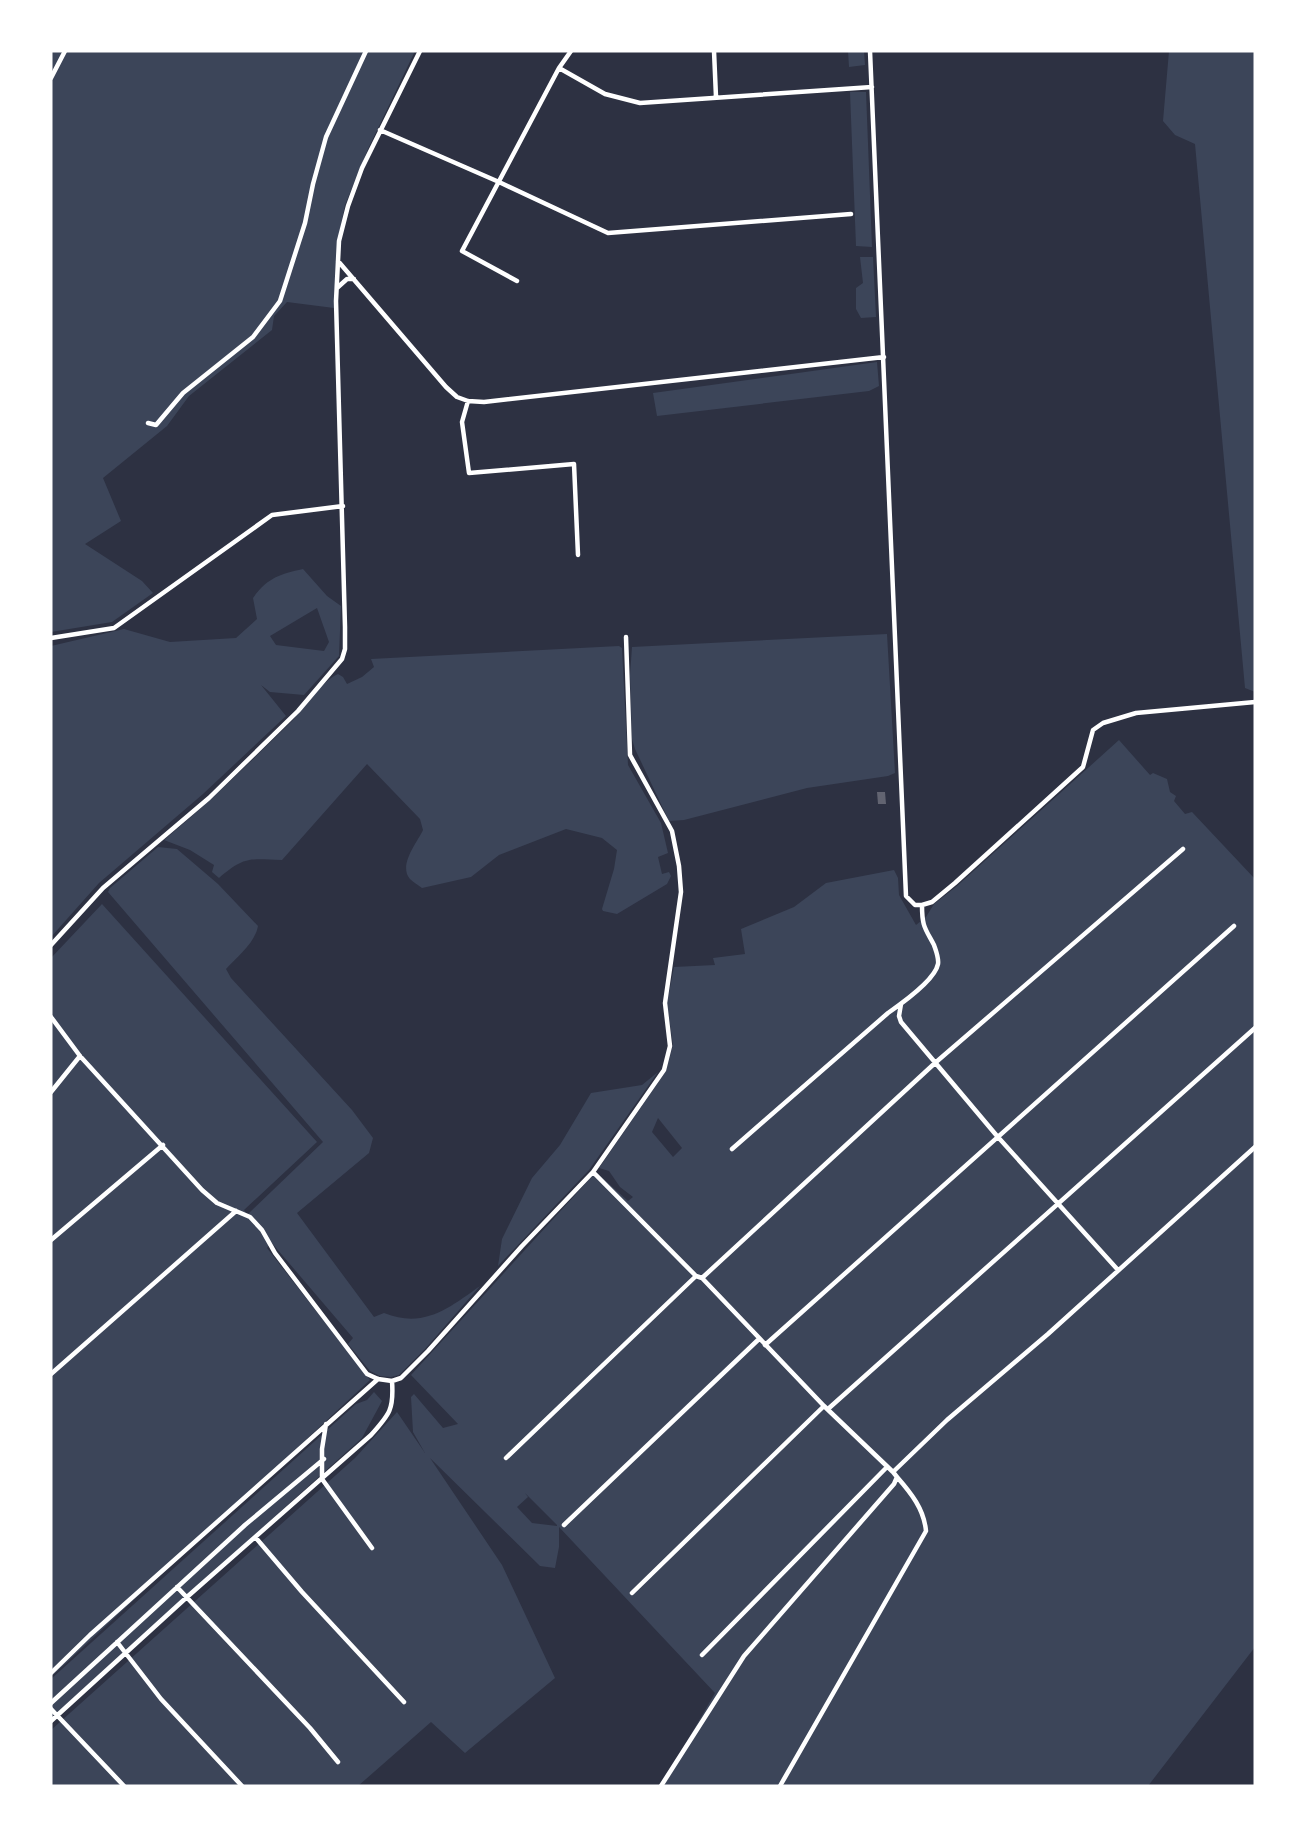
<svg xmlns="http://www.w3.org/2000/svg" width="1306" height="1837" font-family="'DM Sans',sans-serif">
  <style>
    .green { fill: #3c4559; fill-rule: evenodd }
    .building { fill: #626471 }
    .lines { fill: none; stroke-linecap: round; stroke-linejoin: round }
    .minor { stroke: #fff; stroke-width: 4.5 }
  </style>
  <rect width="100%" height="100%" fill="#2d3142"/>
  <path class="green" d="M51 51H415L368 149 345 205 337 244 334 308 287 302 274 316 272 330 189 396 167 426 103 478 121 521 85 544 142 581 153 593 112 622 51 632Z
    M848 51H864L865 65 849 67Z
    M1169 51H1255V692L1245 688 1195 144 1175 135 1163 121Z
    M850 92H866L872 247 856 246Z
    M860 257H873L876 317 861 318 856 309V288L863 283Z
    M877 362 879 386 869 391 657 416 653 393Z
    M303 569 327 596 341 606 339 656 304 695 270 692 261 685 286 716 203 794 99 883 51 937V646L124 629 170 642 236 638 257 619 253 598C267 578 280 574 303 569ZM317 608 329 642 324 651 276 645 270 636Z
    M887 634 895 773 888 776 807 788 684 820 669 821 635 749 632 739 630 675 632 647Z
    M619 646 622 648 628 765 661 823 668 853 658 857 662 874 669 872 671 876 667 884 617 914 603 911 602 909 614 869 617 850 602 838 566 829 499 855 471 877 422 888C418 885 413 882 410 879 398 865 417 843 423 830L420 819 367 764 282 860C249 859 245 856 219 878L212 872 214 865 190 850 164 840C210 802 250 762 293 720 307 705 319 683 338 674L343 677 347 684 362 677 374 667 371 659Z
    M1119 740 1150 775 1153 773 1167 779 1170 792 1176 796 1174 801 1185 814 1192 812 1255 879V1647L1148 1786H661L715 1693 559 1527V1547L555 1568 540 1566 430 1458 502 1565 555 1678 465 1753 431 1722 358 1786H51V1730L355 1458 397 1412 425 1453 413 1432 411 1397 414 1394 443 1428 458 1424 411 1375 596 1172 628 1201 633 1197 620 1187 609 1171 599 1168 666 1071 673 1045 667 1003 674 967 715 965 713 958 745 954 741 929 794 907 826 883 894 870 898 878 899 895 916 925 926 917 934 904 957 886ZM658 1118 682 1148 673 1157 652 1132ZM525 1493 557 1525V1526L532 1523 517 1507 528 1497Z
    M158 847 177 849 218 884 258 926C255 943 238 956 226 969L231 978 352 1110 373 1138 369 1153 297 1213 374 1317 384 1313C424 1329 449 1308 480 1286L425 1349 399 1375 391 1377 380 1376 370 1371 348 1344 353 1338 271 1242 267 1248 370 1380 51 1677V958L102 904 317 1142 244 1210 247 1215 323 1142 108 892 110 888Z
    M658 1072 589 1170 498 1266 502 1239 532 1178 560 1145 591 1093 642 1085Z
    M374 1392 382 1401 362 1438 51 1718V1679L356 1404 367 1400Z"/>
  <path class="building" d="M877 792H885L886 804H878Z"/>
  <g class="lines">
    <path class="minor" d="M714 51 716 97
      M870 51 906 896 915 905H922L932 902 955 883 1083 767 1093 730 1103 723 1136 713 1255 702
      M559 68 605 94 640 103 872 87
      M51 78 65 51
      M380 130 499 182 608 233 851 214
      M338 261 446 387 457 397 468 401 484 402 884 357
      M517 281 462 251 559 68 571 51
      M337 288 347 279H354
      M468 401 462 422 469 473 574 464 578 555
      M148 423 156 425 183 393 253 337 280 301 305 223 313 184 326 137 366 51
      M51 638 114 628 272 515 343 506
      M51 945 103 888 209 798 298 711 342 659 345 649V627L336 301 339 241 348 206 362 168 420 51
      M901 1004 899 1016 901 1022 997 1136 1118 1270
      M51 1017 80 1056 202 1190 217 1203 250 1217 262 1230 275 1253 367 1374 378 1379 392 1381 401 1378 428 1351 522 1246 593 1172 664 1070 670 1046 665 1003 681 892 679 866 672 831 630 755 626 637
      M51 1092 80 1056
      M732 1149 888 1013C901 1004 935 980 938 964 939 958 936 951 934 945 925 928 922 927 922 905
      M593 1172 696 1276 702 1278 824 1406 893 1472 947 1420 1048 1334 1255 1147
      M51 1240 163 1145
      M702 1278 935 1063 1183 849
      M765 1345 1234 926
      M51 1374 236 1211
      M828 1409 1255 1028
      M326 1424 322 1449V1479L372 1548
      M506 1458 696 1276
      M564 1525 759 1339
      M256 1538 302 1592 404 1702
      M177 1587 310 1728 338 1762
      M632 1593 824 1406
      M117 1642 161 1699 242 1786
      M702 1655 886 1468
      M51 1673 90 1635 378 1379
      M51 1703 245 1525 324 1459
      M51 1709 124 1786
      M51 1721 187 1597 371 1435C390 1414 394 1409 392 1381
      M661 1786 744 1656 894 1484 897 1477 893 1472
      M780 1786 926 1531C924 1509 911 1493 897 1477"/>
  </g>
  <rect width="1306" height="1837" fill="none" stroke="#ffffff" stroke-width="105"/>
</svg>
